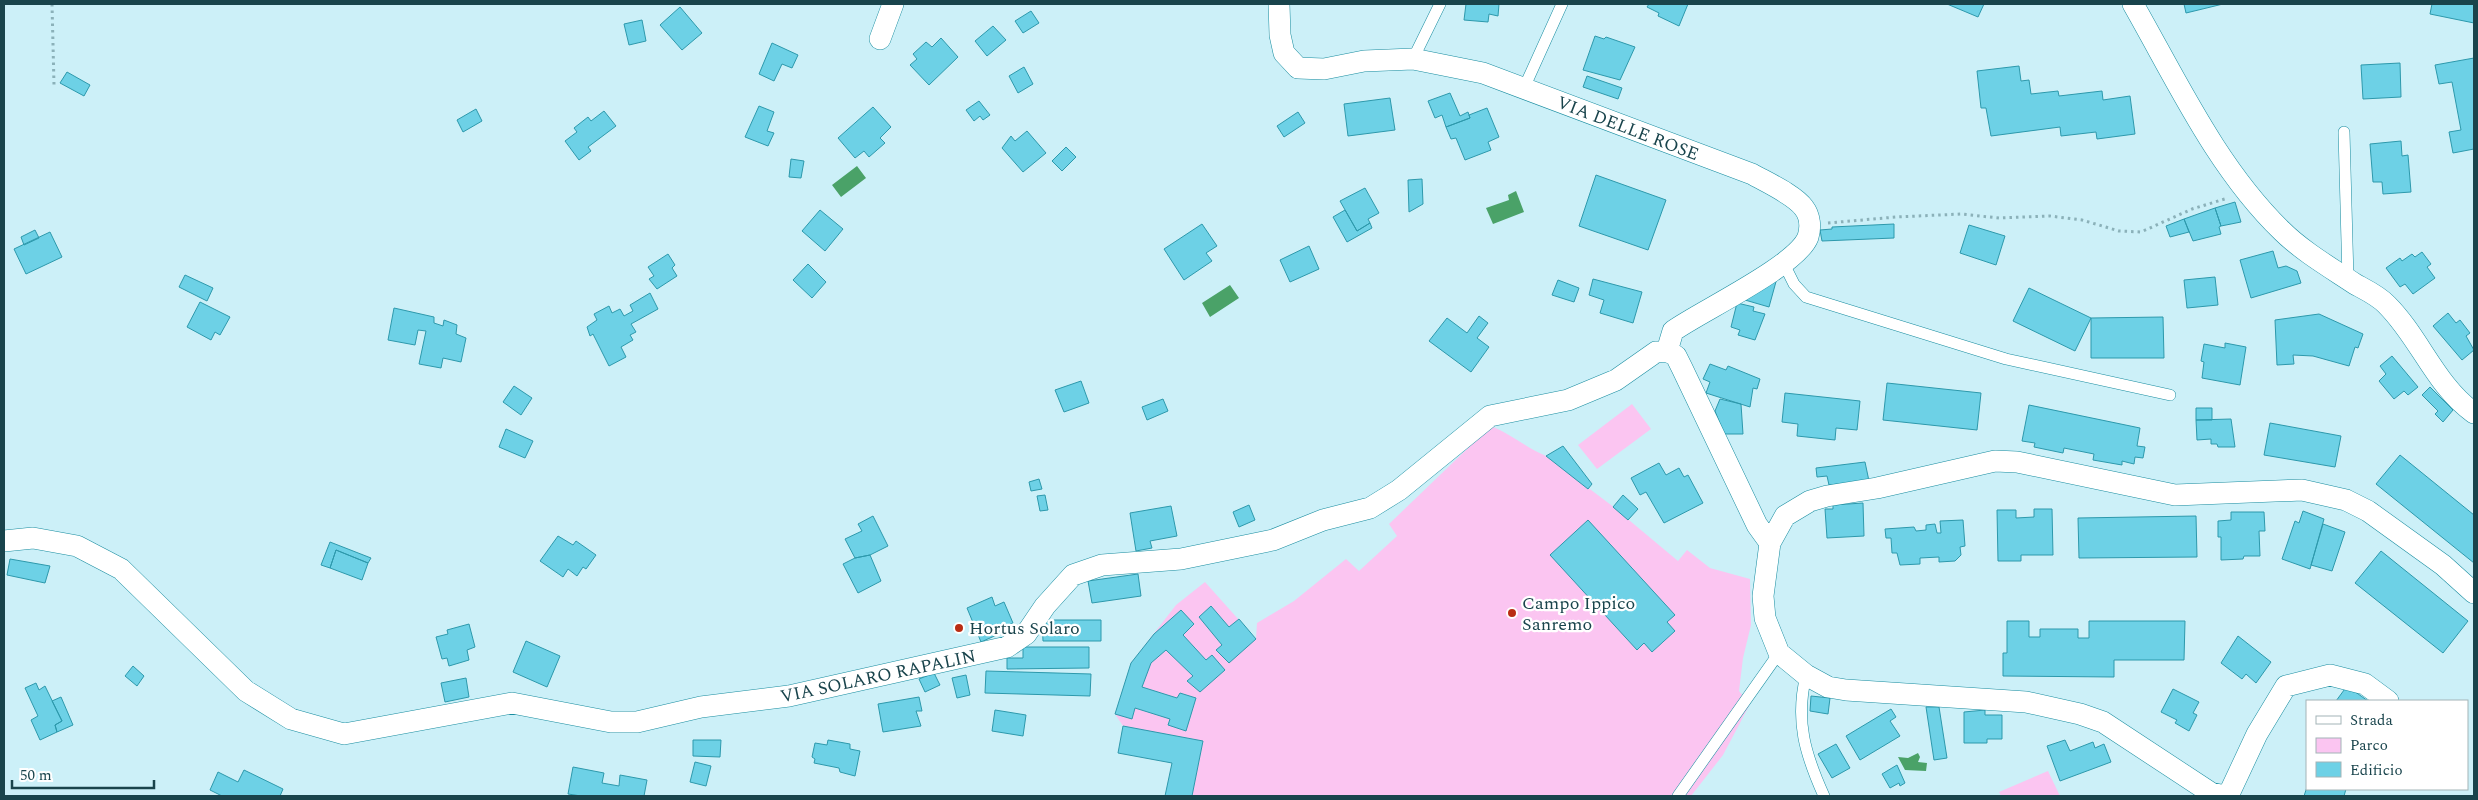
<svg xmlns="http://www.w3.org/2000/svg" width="2478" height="800" font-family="Spectral,serif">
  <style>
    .green { fill: #fbc5f1 }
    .water { fill: #4aa268 }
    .building { fill: #6dd1e6; stroke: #2d99ac }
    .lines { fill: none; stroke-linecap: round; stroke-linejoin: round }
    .service-casing { stroke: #198da0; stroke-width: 12 }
    .minor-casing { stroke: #198da0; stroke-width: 22 }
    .path { stroke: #8bb1b9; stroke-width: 3; stroke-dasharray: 2.5 4; stroke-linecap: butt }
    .service { stroke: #fff; stroke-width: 11 }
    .minor { stroke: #fff; stroke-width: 21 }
    .poi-dot { fill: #b92d14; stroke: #fff; stroke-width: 2 }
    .labels { text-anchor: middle; stroke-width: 4.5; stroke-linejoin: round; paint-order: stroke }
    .street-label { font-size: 18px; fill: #19444c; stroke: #fff }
    .poi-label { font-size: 18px; fill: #19444c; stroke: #fff; text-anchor: start }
  </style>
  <rect width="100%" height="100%" fill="#ccf0f8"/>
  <path class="green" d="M1632 404 1651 429 1597 469 1578 445Z
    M1491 426C1513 435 1526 448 1546 456L1611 505 1678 561 1687 550 1710 568 1750 579 1751 625 1743 658 1739 691 1750 704 1723 755 1691 796H1165L1172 763 1118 753 1123 726 1115 714 1131 663 1176 605 1205 582 1256 639 1257 623 1294 601 1346 559 1359 571 1397 536 1389 524Z
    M2048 771 2060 796H2001L1999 792Z"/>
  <path class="water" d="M857 166 866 178 841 197 832 185Z
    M1516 191 1524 212 1493 224 1486 208 1509 200 1508 195Z
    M1230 285 1239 298 1210 317 1202 303Z
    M1918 753 1920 757 1918 762 1927 763 1926 771 1905 770 1898 757 1908 758Z"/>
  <path class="building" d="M1466 4H1499L1498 16 1489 14 1488 22 1464 20Z
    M1649 4H1688L1679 26 1658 16 1659 13 1647 7Z
    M1947 4H1984L1978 17Z
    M2184 4H2223L2186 13Z
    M2432 4H2474V23L2430 14Z
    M680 7 702 33 682 50 660 25Z
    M1031 11 1039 23 1023 33 1015 21Z
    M642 20 646 41 629 45 624 24Z
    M993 26 1006 40 987 56 975 41Z
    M1595 36 1604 39 1606 37 1635 47 1620 80 1583 70Z
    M941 38 958 57 929 85 910 65 917 59 913 54 926 42 932 47Z
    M772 43 798 55 792 68 782 64 774 81 759 74Z
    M2474 58V149L2453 153 2449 132 2461 130 2452 82 2439 84 2435 65Z
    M2400 63 2401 97 2363 99 2361 65Z
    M2019 66 2021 81 2029 80 2031 94 2058 91 2059 96 2102 91 2103 100 2130 96 2135 134 2097 139 2096 132 2061 136 2060 127 1991 136 1986 108H1981L1977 71Z
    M1024 67 1033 84 1018 93 1009 76Z
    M67 72 90 85 84 96 60 83Z
    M1587 76 1622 88 1618 99 1583 87Z
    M1450 93 1460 116 1468 112 1470 118 1446 127 1442 115 1435 118 1428 101Z
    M1390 98 1395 130 1348 136 1344 104Z
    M979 101 990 115 983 120 980 116 974 121 966 110Z
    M759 106 774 112 767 131 774 133 768 146 745 137Z
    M873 107 891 127 880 138 885 143 869 157 864 151 855 158 838 138Z
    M1487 108 1499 137 1488 142 1491 150 1465 160 1456 138 1451 139 1446 127 1470 118 1469 115Z
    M476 109 482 121 463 132 457 120Z
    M604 111 616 126 588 147 591 151 579 160 565 141 577 132 574 128 588 117 591 121Z
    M1298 112 1305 123 1284 137 1277 126Z
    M1027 131 1046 153 1023 172 1002 148 1011 136 1015 141Z
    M2401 141 2402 156 2408 155 2411 192 2383 194 2382 182H2373L2370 144Z
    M1066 147 1076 157 1062 171 1052 161Z
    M791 159 804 161 801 178 789 177Z
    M1596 175 1666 200 1648 250 1579 226Z
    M1422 179 1423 204 1409 212 1408 180Z
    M1365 188 1379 213 1368 219 1370 223 1357 231 1340 201Z
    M2235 202 2241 222 2221 226 2215 208Z
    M2215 208 2221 226 2219 227 2221 234 2193 241 2184 219Z
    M820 210 843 229 825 251 802 231Z
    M1345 210 1357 231 1370 223 1372 228 1347 242 1333 217Z
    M2184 219 2189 232 2170 237 2166 226Z
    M1202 224 1217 246 1206 253 1212 261 1184 280 1164 249Z
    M1894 224V238L1822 241 1820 230 1832 229V227Z
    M1969 225 2005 236 1996 265 1960 253Z
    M35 230 39 238 24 245 21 237Z
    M50 232 62 257 26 274 14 249Z
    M1309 246 1319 269 1290 282 1280 260Z
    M2273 251 2278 268 2286 266 2297 271 2301 283 2251 298 2240 260Z
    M2422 252 2431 264 2427 267 2435 278 2413 294 2405 284 2400 287 2386 268 2400 258 2402 261 2412 254 2415 257Z
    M668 254 675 265 672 268 677 276 657 289 649 279 654 276 648 267Z
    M808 264 826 282 812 298 793 280Z
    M185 275 213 288 207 301 179 287Z
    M2215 277 2218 305 2187 308 2184 280Z
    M1777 278 1769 307 1745 300Z
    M1593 279 1642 292 1633 323 1600 313 1604 300 1589 295Z
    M1558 280 1579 288 1574 302 1552 295Z
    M2029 288 2091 318 2075 351 2013 321Z
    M650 293 658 309 631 324 636 332 630 335 633 340 621 347 626 357 609 366 593 334 590 336 587 327 597 320 594 314 609 306 612 313 620 309 624 316 633 311 630 305Z
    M200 302 230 317 220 335 215 332 211 340 187 327Z
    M1737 303 1754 307 1753 311 1765 314 1755 340 1738 335 1740 330 1731 327Z
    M394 308 434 317V323L443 326 444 320 457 325 456 334 466 338 461 362 443 358 441 368 419 364 426 331 418 330 415 345 388 340Z
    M2448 313 2456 323 2460 320 2470 333 2466 336 2474 350 2462 360 2433 326Z
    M2319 314 2363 334 2358 348 2355 347 2349 366 2313 356 2293 355 2294 364 2277 365 2275 320Z
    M1479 316 1488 323 1477 338 1489 347 1471 372 1429 341 1447 318 1467 333Z
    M2163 317 2164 358H2091V318Z
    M2225 343 2246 347 2240 385 2202 378 2204 362 2201 361 2204 344 2225 348Z
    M2392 356 2418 387 2408 395 2404 391 2394 399 2379 381 2386 374 2380 366Z
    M1710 364 1726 370 1728 366 1760 379 1757 389 1753 388 1750 407 1706 393 1710 382 1703 379Z
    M1081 381 1089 403 1064 412 1055 390Z
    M1887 383 1981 393 1977 430 1883 420Z
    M514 386 532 398 521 415 503 402Z
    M2430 387 2453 410 2443 422 2435 414 2438 411 2422 395Z
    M1785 393 1860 401 1857 430 1836 428 1835 440 1797 436 1798 424 1782 422Z
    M1163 399 1168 411 1147 420 1142 407Z
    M1720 399 1741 404 1743 434H1724L1715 411Z
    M2029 405 2140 428 2137 446 2145 447 2143 458 2135 457 2134 464 2122 461V465L2093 460 2094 454 2064 448 2063 453 2034 447 2035 443 2022 441Z
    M2196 408H2212V420H2196Z
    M2231 419 2235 447H2218L2217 444H2211V439L2197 440 2196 420Z
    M2270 423 2341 436 2335 467 2264 455Z
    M506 429 533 441 525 458 499 447Z
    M1563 446 1592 484 1588 489 1546 456Z
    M2400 455 2474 515V563L2376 484Z
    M1865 462 1869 481 1829 485 1827 476 1817 477 1816 468Z
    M1659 463 1666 475 1679 468 1684 477 1688 475 1703 503 1664 523 1646 492 1640 495 1631 478Z
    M1039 479 1042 489 1031 491 1029 482Z
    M1045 495 1048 510 1040 511 1037 496Z
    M1623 495 1638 509 1628 520 1613 507Z
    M1863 503 1864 536 1827 538 1825 509H1833V505Z
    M1249 505 1255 520 1239 527 1233 512Z
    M1171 506 1177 536 1150 541 1152 548 1136 551 1130 513Z
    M2034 509H2052L2053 555H2021V561H1998L1997 510H2016V518L2034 517Z
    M2303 511 2324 519 2310 569 2282 559 2295 521 2299 523Z
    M2231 512H2264L2265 531H2259L2260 556H2244L2243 559 2221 560V537H2218V521L2231 520Z
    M873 516 888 546 870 555 855 558 845 539 862 531 858 524Z
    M2196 516 2197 557 2079 558 2078 518Z
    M1588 520 1675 615 1667 622 1675 631 1652 652 1644 643 1637 650 1550 555Z
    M1963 520 1965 546 1960 547 1961 555 1955 561 1939 562V557L1920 558V564L1900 565 1897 553H1892L1891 538H1886L1885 529 1914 527 1916 531 1926 530V525L1935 524 1937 533H1941L1940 521Z
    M2323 524 2345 532 2332 571 2311 565Z
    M558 536 573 545 576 541 596 555 586 569 583 567 577 576 568 569 563 577 540 561Z
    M330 542 371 558 368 563 336 550 330 568 321 565Z
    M336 550 368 563 362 580 330 568Z
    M2381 551 2468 621 2443 653 2355 583Z
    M870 555 881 581 858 593 843 564 855 558Z
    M10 559 50 566 45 583 7 575Z
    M1138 574 1141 596 1092 603 1088 581Z
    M992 597 995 606 1004 602 1013 623 997 630 999 634 981 642 967 608Z
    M1211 606 1229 627 1239 619 1256 639 1229 663 1216 650 1222 645 1199 617Z
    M1181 610 1194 624 1183 635 1206 660 1212 655 1225 670 1200 692 1187 681 1193 676 1166 650 1151 663 1142 687 1177 698 1180 693 1196 698 1186 731 1168 725 1170 719 1135 708 1132 719 1115 714 1131 663 1154 634Z
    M1042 620H1101V641H1043Z
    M2007 621H2029V637H2040V629H2078V638H2089V621H2185L2184 660H2114V677L2003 676V653H2007Z
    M469 624 475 647 467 650 469 660 449 666 447 658 442 659 436 637 448 634 447 630Z
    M2238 636 2271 662 2256 683 2246 674 2242 679 2221 663Z
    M526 641 560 656 547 687 513 672Z
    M1023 647H1089V668L1007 669V658H1023Z
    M133 666 144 676 137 686 125 676Z
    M986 671 1091 674 1090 696 985 693Z
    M934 673 940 685 925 692 919 679Z
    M966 675 970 695 957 698 952 678Z
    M466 678 469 697 445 702 441 683Z
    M36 683 39 690 45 686 62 721 55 725 57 732 40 740 31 720 38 716 25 688Z
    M2347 686 2368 701H2336Z
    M2173 689 2199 702 2193 713 2197 715 2189 731 2175 723 2177 720 2161 712Z
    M1811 696 1830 698 1828 714 1810 711Z
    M61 697 73 725 57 732 55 725 62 721 52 701Z
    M919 697 922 711H916L921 726 883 732 878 704Z
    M1926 707H1939L1947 758 1934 760Z
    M1891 709 1896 717 1890 721 1900 736 1860 760 1846 736Z
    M995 710 1026 715 1023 736 992 731Z
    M1985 710V715H2002V739H1987V743H1964V712Z
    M1123 726 1203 741 1192 796H1165L1172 763 1118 753Z
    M693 740H721L720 757 693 756Z
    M828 740 850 744V749L860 751 855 776 840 772 839 768 814 763 815 759 812 757 815 743 827 745Z
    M2065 740 2070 751 2093 742 2095 748 2104 744 2111 762 2060 781 2047 746Z
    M1836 744 1850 768 1832 778 1818 754Z
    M695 762 711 766 706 786 690 782Z
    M1897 765 1905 783 1900 786 1899 783 1890 788 1882 774Z
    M573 767 604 773 602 783 619 786 620 775 647 780 644 796H581L568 794Z
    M244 770 283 789 280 796H222L210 790 218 772 238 782Z
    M2307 787V789H2346L2344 796H2304Z"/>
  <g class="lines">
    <defs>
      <path id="service" d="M1413 59 1440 4
        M1524 88 1562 4
        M2344 132 2348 279
        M1783 262 1794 284 1806 297 2006 359 2170 395
        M1806 675C1795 721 1805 754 1824 796
        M1678 796 1779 653"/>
      <path id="minor" d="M1279 4 1280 35 1284 53 1298 68 1324 69 1364 61 1413 59 1483 73 1752 174C1766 182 1795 195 1804 208 1810 216 1811 227 1808 237 1797 266 1701 311 1673 331L1667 351
        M2133 4C2177 81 2217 168 2282 231 2302 251 2331 268 2355 284 2366 290 2379 296 2387 305 2420 338 2435 385 2474 413
        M880 39 893 4
        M4 541 33 538 77 546 121 569 246 691 291 719 344 734 512 703 611 722H637L701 707 789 696 1007 647 1026 634 1045 606 1073 575 1102 565 1181 559 1273 540 1323 520 1370 508 1399 490 1490 416 1568 400 1616 380 1656 352 1667 351 1676 356 1682 368 1757 525 1770 543
        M2225 796 2211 793 2103 722 2080 714 2026 702 1846 690 1828 687 1806 675 1779 653 1765 618 1763 596 1770 543 1785 516 1810 501 1827 496 1877 488 1995 461 2017 462 2175 495 2302 490 2346 500 2368 511 2443 565 2474 593
        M2228 796 2257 734 2286 686 2330 675 2365 684 2388 701"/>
    </defs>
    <use href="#service" class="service-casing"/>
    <use href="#minor" class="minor-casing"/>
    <path class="path" d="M52 4 54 85
      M1828 223 1896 217 1961 214 1999 218 2050 216 2082 220 2119 231 2141 232 2192 209 2228 198"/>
    <use href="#service" class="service"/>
    <use href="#minor" class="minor"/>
  </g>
  <g class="poi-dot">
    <circle cx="1512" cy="613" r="5"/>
    <circle cx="959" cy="628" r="5"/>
  </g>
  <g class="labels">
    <g class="street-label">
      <text transform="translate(1628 128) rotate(21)" y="6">VIA DELLE ROSE</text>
      <text transform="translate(878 676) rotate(-12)" y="6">VIA SOLARO RAPALIN</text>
    </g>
    <g class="poi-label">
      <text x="1522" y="609">Campo Ippico<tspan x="1522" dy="21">Sanremo</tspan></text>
      <text x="969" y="634">Hortus Solaro</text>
    </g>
  </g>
  <rect width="2478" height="800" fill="none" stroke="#19444c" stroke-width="10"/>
  <rect x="2306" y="700" width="162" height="90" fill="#ffffff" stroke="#a3b4b7"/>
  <rect x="2316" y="716" width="25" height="8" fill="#ffffff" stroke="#a3b4b7"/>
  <text x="2350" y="725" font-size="15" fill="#19444c">Strada</text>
  <rect x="2316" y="738" width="25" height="15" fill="#fbc5f1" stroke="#a3b4b7"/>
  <text x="2350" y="750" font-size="15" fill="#19444c">Parco</text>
  <rect x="2316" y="762" width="25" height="15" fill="#6dd1e6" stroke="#a3b4b7"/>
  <text x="2350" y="775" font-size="15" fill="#19444c">Edificio</text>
  <path d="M12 780v8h142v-8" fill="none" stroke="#19444c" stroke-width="2.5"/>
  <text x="20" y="780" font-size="15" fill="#19444c" stroke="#ffffff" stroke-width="4" paint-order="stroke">50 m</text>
</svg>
